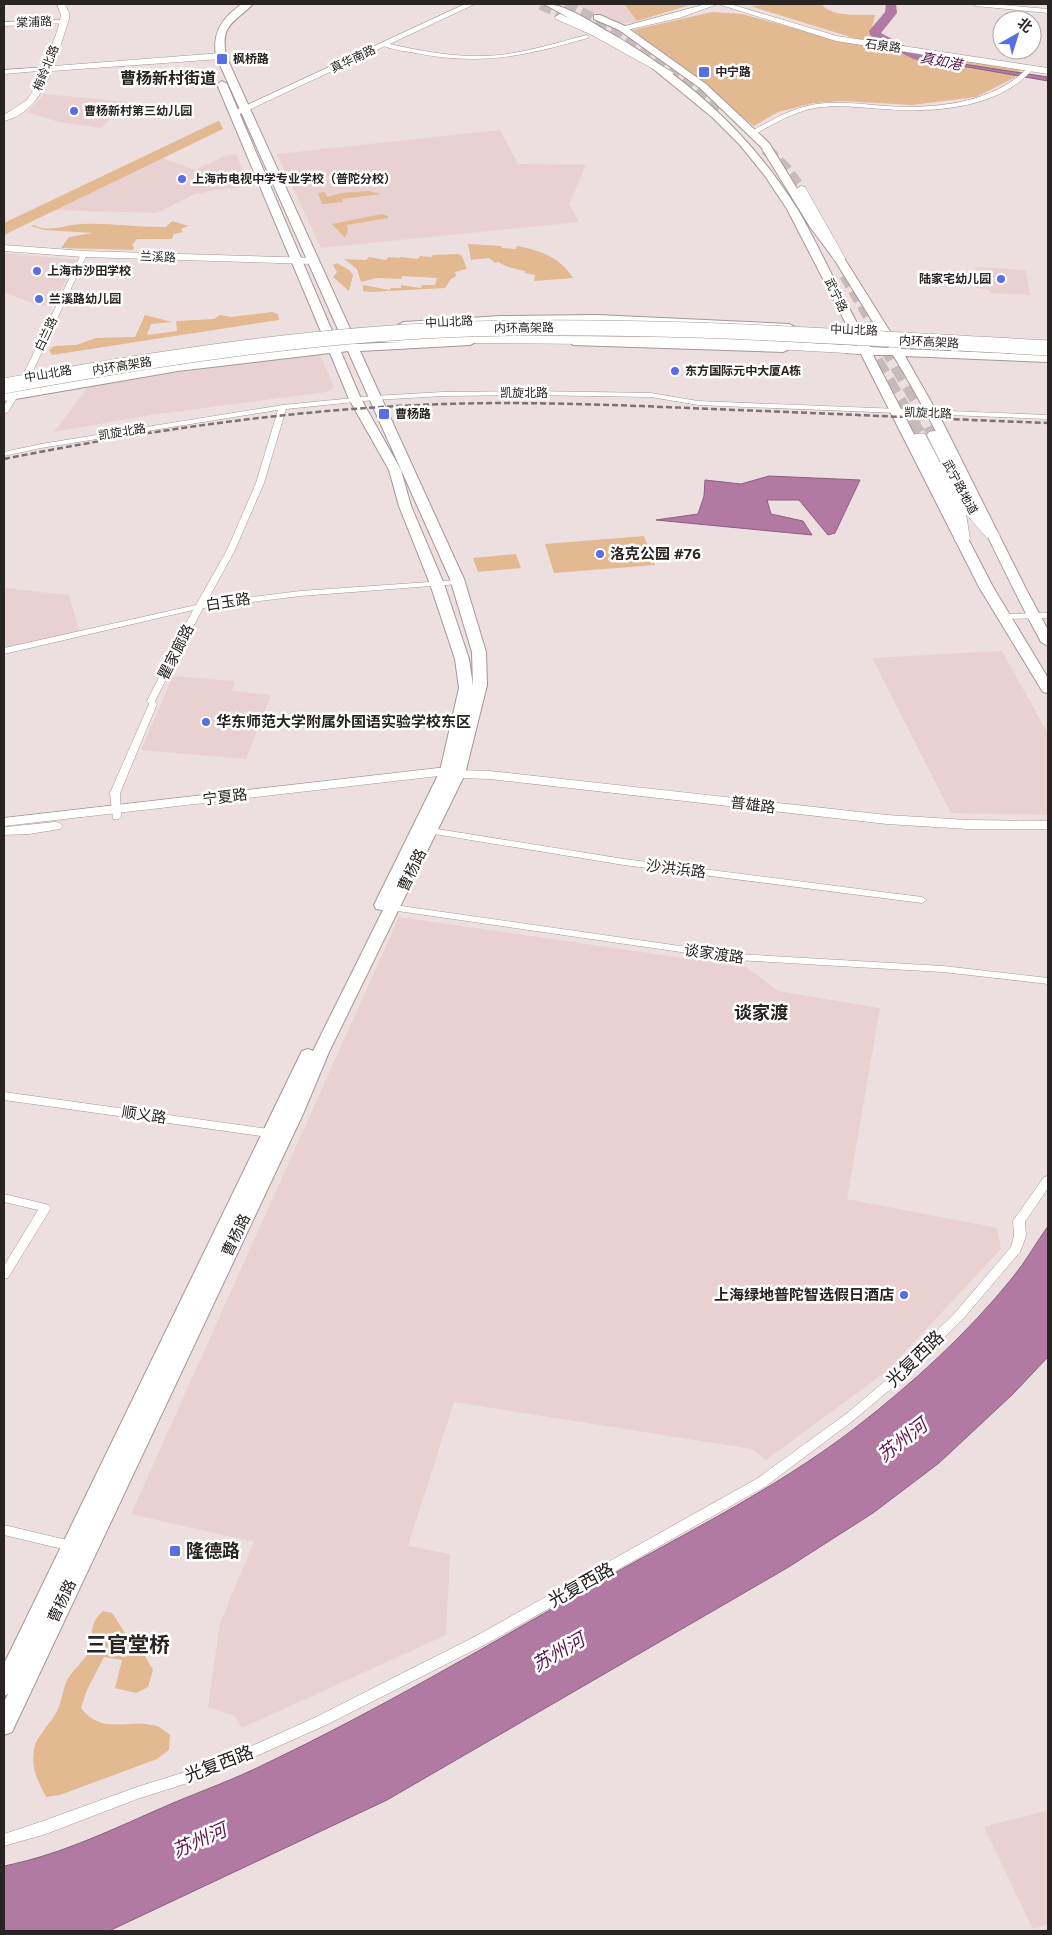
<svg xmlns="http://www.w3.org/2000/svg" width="1052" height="1935" font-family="'Open Sans','Noto Sans SC',sans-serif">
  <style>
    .built { fill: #e8d1d0 }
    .green { fill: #e3b992 }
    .water { fill: #b279a3; stroke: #89607d }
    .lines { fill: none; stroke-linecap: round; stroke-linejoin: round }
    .river { fill: #b279a3; fill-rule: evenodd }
    .highway-tunnel-far1 { stroke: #c6baba; stroke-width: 12; stroke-dasharray: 12 5.5; stroke-linecap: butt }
    .highway-tunnel { stroke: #c6baba; stroke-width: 15; stroke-dasharray: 15 8; stroke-linecap: butt }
    .street-casing { stroke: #a49796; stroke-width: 1 }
    .secondary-casing { stroke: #a49796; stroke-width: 1 }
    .primary-casing { stroke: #a49796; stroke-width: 2 }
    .highway-casing { stroke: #a49796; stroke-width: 1 }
    .street { fill: #fff; fill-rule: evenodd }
    .secondary { fill: #fff; fill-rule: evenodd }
    .primary { fill: #fff; fill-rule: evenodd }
    .highway { fill: #fff; fill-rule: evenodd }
    .rail { stroke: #7a7171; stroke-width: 2.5; stroke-dasharray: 6 3; stroke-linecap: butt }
    .highway-bridge-casing { stroke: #a49796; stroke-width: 16; stroke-linecap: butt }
    .highway-bridge { stroke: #fff; stroke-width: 15 }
    .poi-dot { fill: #576ee4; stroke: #fff; stroke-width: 2 }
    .labels { text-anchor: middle; stroke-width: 5; stroke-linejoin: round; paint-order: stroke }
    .far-street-label { font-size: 12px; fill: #292424; stroke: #fff }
    .far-poi-label { font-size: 12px; font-weight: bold; fill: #292424; stroke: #fff; text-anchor: start }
    .far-water-label { font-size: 14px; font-style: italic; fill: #5c174e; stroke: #fff }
    .poi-label { font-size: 15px; font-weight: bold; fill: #292424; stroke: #fff; text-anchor: start }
    .street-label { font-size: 15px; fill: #292424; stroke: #fff }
    .far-district-label { font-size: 16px; font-weight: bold; fill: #292424; stroke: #fff }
    .quarter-label { font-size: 18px; font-weight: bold; fill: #292424; stroke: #fff }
    .near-street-label { font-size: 18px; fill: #292424; stroke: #fff }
    .near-poi-label { font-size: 18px; font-weight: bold; fill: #292424; stroke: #fff; text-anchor: start }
    .near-water-label { font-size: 19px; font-style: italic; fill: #5c174e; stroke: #fff }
    .near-quarter-label { font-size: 21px; font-weight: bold; fill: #292424; stroke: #fff }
  </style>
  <rect width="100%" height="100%" fill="#eddfdf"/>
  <path class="built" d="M575 4H623L637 21 632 23H617Z
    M44 94 127 102 101 128 59 122 27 112Z
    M500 130 518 164 586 165 569 204 579 222 321 248 277 154Z
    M236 154 249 186 208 191 201 194 197 193 157 213 55 210 162 158 195 170 227 155Z
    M4 253 77 260 52 306 37 305 4 292Z
    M975 267 1026 270 1030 295 990 293V290L976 288Z
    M317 354 320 355 334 386 333 389 326 392 150 415 54 432 88 387 256 360Z
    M4 588 69 595 80 632 4 649Z
    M1002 651 1048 734V815L951 813 872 658Z
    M173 676 235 681 232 691 271 695 246 759 141 750Z
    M399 917 746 967 778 991 880 1008 847 1199 997 1228 1001 1249 887 1371 766 1460 752 1449 454 1402 408 1546 450 1554 446 1635 242 1728 235 1716 208 1707 220 1623 254 1542 131 1514Z
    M1048 1810V1924L1033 1929 984 1827Z"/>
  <path class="green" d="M624 4H693L637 21Z
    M781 4H821C833 18 858 14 875 15L869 39H857L750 6Z
    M712 12 742 14 844 42 1023 68 1014 78 976 97 912 105 843 101 814 103 778 112 754 126 633 30Z
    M218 121 220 122 223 129 4 235V223Z
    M369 191 381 194 342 199 343 202 322 204 318 193 325 192 327 197 341 193Z
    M382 214 388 216V218L347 225 348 230 345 238 332 224Z
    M172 221 188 226 181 229 183 232 174 234 172 239H137L132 245 134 247 133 250 61 248 69 237 93 233 44 230 31 226 34 225C44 232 61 227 72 225 103 221 135 228 166 227Z
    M468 244 501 246 502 248 516 249 517 246C540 250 561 258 573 278L534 281 535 275 525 273V271L508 267 498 262 495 263 489 258 471 260Z
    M458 254 462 256 467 269 455 272 456 276 451 279 445 288 370 292 363 291V285L390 290 391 288H401V285L421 288 422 285H435L437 278 402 276 401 279 377 278 361 282 357 269 344 259 366 260 369 257 386 260 388 257 399 258 400 257 418 259 420 256 431 257 433 255Z
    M337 263 349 270 353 275 349 291 333 277 337 272 333 265Z
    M272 312 278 314 279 320 52 355 49 350 54 346 76 345 96 338 135 337 145 315 172 322 151 324 147 335 177 331 176 321 214 319 220 315 231 317Z
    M644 536 655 565 554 573 545 544Z
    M516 554 521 568 478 572 473 558Z
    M103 1611 112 1613 131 1642 145 1656 153 1670 148 1687 136 1693 115 1688 122 1660 104 1657 87 1690 81 1708C102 1736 129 1718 157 1726 162 1728 166 1732 170 1735L169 1750 157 1759 60 1795 46 1797C37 1779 31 1769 34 1749 36 1737 50 1724 56 1713 62 1703 62 1691 67 1680 72 1671 81 1664 86 1656 96 1639 86 1625 103 1611Z"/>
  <path class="water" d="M887 4 895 5 893 14 879 34 900 46 885 43 875 35 886 15Z
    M897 50H904L917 57 1048 77V81L916 58Z
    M769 476 860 480 835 533 828 535 799 500H767L771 514 803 521 812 535 656 520 698 514 704 496 705 480 741 484Z
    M1048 1226V1357L1013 1394 939 1463 873 1513 787 1568 387 1800 109 1931H4V1866C64 1854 117 1827 173 1803 204 1790 235 1779 265 1764 374 1712 478 1651 583 1591 673 1539 772 1492 855 1428 912 1384 968 1333 1013 1277 1026 1261 1036 1243 1048 1226Z"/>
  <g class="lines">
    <path class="river" d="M886 4H896L897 13 881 33 920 54 945 59 947 61 945 63 941 65 913 59 871 37 869 31 885 12Z"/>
    <path class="highway-tunnel-far1" d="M541 4 574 18
      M565 5C623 33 677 66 725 110
      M766 149 786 169 801 190
      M845 275 875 327"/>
    <path class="highway-tunnel" d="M874 326 925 413 934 435
      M864 341 920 437"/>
    <defs>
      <path id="street" d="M973 4H991L1048 9V13L976 6Z
        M65 20 68 22 67 23 4 26V22Z
        M586 35 589 37 588 38C524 56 482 66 415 53 405 51 391 50 382 45L385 43C425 52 466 60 507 54 534 50 560 42 586 35Z
        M47 67 50 69 49 70 4 74V70Z
        M1029 67 1034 68C999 109 934 113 884 109 861 108 838 104 815 108 793 112 774 124 755 134L750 133C756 128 763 125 770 121 784 113 800 107 816 104 839 101 862 104 885 106 936 109 992 104 1029 67Z
        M84 252 87 254 34 369 8 412 4 414V406L26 369 81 254Z
        M530 391 651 393 698 401 1048 415V419L698 405 651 397 530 395 443 396 374 400 286 409 264 483 235 550 206 603 300 591 458 580 462 582 458 584 300 596 203 608 155 701 157 704 120 793 121 817 119 819H113L110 793 149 704 147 701 193 610 4 654V648L196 605 227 550 256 483 278 410 41 448 4 456V452L41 444 283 405 374 396 443 392Z
        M1004 614 1048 613V618L1001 619V615Z
        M431 828 624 859 922 897 927 900 922 903 624 865 428 833 426 831 428 829Z
        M387 904 736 954 943 966 1048 978V984L943 972 736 960 384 909 382 907Z
        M4 1092 275 1130 279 1131 280 1134 279 1137 275 1138 4 1100Z
        M1048 1176V1188L1025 1222 1026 1236 1020 1252 962 1320 893 1387 854 1420 766 1486 486 1644 326 1725 216 1774 137 1799 46 1834 4 1846V1834L46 1820 137 1787 214 1763 316 1717 476 1636 758 1478 846 1414 885 1381 954 1314 1011 1247 1014 1236 1013 1221 1044 1177Z
        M4 1194 45 1204 49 1205 51 1208 8 1278 4 1279V1266L38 1210 4 1202Z
        M4 1525 71 1541 75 1542 77 1546 75 1550 71 1551 4 1535Z"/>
      <path id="secondary" d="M57 4H65L69 13V19L54 66 221 53 225 56 221 59 52 71C42 94 29 115 4 121V115L27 100 37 84 58 29 61 15Z
        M465 4H475L238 115H232L230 113Z
        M706 4H730L837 36 1048 68V74L836 41 718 4 679 18 622 31 618 28Z
        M4 245 84 251 313 258 318 261 313 264 84 257 4 251Z
        M447 767 458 770 490 771 887 815 968 820 1048 821V829H968L887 824 490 779 458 778 447 775 4 826V818Z
        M55 822 60 823 62 826 60 829 29 834 4 835V827H6Z"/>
      <path id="primary" d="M242 4H253C234 23 220 24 226 56L357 344 470 339 476 342 470 345 360 351 464 579 486 652 487 685 465 774 329 1052 303 1114 12 1732 4 1735V1702L8 1694 4 1696V1664L300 1055 302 1051 308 1049 313 1051 383 910 376 909 374 905 440 771 459 688 455 659 430 584 399 506 389 470 349 399 330 353 178 371 4 401V393C111 374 218 356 327 346L217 84 222 81 227 84 338 345H345L216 56C212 32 223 17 242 4ZM348 351 450 579 472 652 473 686 469 659 444 584 411 506 401 470 361 399 341 352Z
        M544 4C565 3 594 24 612 34 687 77 752 136 798 210 808 227 817 245 826 263 840 292 855 319 870 347L889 348 834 259 810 227 761 147 700 88 619 30 594 19V15H600L625 26 706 84 769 143 820 226 844 258 901 349 1048 355V362L905 356 942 421 1025 587 1048 630V646L1041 642C990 548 949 446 893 355H873L993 587 1048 678V693L1043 692 1041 689 979 587 861 354 847 353 841 350 847 347H858L787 209 765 176 740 145 712 117 651 67 618 45Z
        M597 315 789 324 795 327 789 330C660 322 533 320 404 328L398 325 404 322 501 316Z
        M577 340 783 346 789 349 783 352 573 345 571 343 573 341Z"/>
      <path id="highway" d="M560 14 600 31 674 73 668 76 664 75 592 35 556 19 555 17Z
        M801 186 805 187 845 258 843 261H835L833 258 795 190Z
        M381 335 705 337 863 346 870 350 863 354 705 345 376 342 374 339Z
        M934 431 939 432 941 435 980 511 1000 535 997 538H987L966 514 970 539 967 542H957L954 539 952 514 913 437 915 434H925L955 491 927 435 929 432Z"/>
    </defs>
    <use href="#street" class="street-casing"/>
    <use href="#secondary" class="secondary-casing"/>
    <use href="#primary" class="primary-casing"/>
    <use href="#highway" class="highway-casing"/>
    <use href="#street" class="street"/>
    <use href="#secondary" class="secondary"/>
    <use href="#primary" class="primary"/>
    <use href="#highway" class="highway"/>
    <path class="rail" d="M4 459C149 430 295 409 443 404 541 401 639 406 737 410 841 414 944 419 1048 423"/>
    <defs>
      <path id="highway-bridge" d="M4 386C158 358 313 334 469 329 662 323 855 338 1048 348"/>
    </defs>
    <use href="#highway-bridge" class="highway-bridge-casing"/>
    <use href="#highway-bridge" class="highway-bridge"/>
  </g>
  <g class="poi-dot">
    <rect x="216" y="53" width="12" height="12" rx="2.5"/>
    <rect x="698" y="66" width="12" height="12" rx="2.5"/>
    <circle cx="74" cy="111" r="5"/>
    <circle cx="182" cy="179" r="5"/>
    <circle cx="37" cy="271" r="5"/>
    <circle cx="1001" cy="279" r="5"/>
    <circle cx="39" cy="299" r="5"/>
    <circle cx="675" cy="371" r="5"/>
    <rect x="378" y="408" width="12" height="12" rx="2.5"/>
    <circle cx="600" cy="554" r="5"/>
    <circle cx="206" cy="722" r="5"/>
    <circle cx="904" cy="1295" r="5"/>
    <rect x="169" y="1545" width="12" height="12" rx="2.5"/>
  </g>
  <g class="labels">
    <g class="far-street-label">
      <text transform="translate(34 22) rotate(-2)" y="4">棠浦路</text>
      <text transform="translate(883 46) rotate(7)" y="4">石泉路</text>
      <text transform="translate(353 59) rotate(-25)" y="4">真华南路</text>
      <text transform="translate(46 68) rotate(-68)" y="4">梅岭北路</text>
      <text transform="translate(158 257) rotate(2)" y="4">兰溪路</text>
      <text transform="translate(836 295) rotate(64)" y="4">武宁路</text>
      <text transform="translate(449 322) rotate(-3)" y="4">中山北路</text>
      <text transform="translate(524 328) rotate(-1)" y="4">内环高架路</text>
      <text transform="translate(854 330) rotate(2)" y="4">中山北路</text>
      <text transform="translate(46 334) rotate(-65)" y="4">白兰路</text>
      <text transform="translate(929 342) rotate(3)" y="4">内环高架路</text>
      <text transform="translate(122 366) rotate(-9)" y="4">内环高架路</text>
      <text transform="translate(48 374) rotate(-10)" y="4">中山北路</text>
      <text x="524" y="397">凯旋北路</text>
      <text transform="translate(928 413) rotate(2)" y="4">凯旋北路</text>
      <text transform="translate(122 432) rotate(-9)" y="4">凯旋北路</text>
      <text transform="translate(960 487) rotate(62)" y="4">武宁路地道</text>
    </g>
    <g class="far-poi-label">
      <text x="233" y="63">枫桥路</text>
      <text x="715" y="76">中宁路</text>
      <text x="84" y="115">曹杨新村第三幼儿园</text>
      <text x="192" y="183">上海市电视中学专业学校（普陀分校）</text>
      <text x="47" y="275">上海市沙田学校</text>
      <text x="991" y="283" text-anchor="end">陆家宅幼儿园</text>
      <text x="49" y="303">兰溪路幼儿园</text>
      <text x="685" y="375">东方国际元中大厦A栋</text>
      <text x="395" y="418">曹杨路</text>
    </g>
    <g class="far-water-label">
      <text transform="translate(941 61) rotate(11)" y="5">真如港</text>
    </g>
    <g class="poi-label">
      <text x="610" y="559">洛克公园 #76</text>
      <text x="216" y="727">华东师范大学附属外国语实验学校东区</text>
      <text x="894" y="1300" text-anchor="end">上海绿地普陀智选假日酒店</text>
    </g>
    <g class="street-label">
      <text transform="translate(228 602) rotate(-9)" y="5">白玉路</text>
      <text transform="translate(176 652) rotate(-63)" y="5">瞿家廊路</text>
      <text transform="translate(225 797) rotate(-7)" y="5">宁夏路</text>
      <text transform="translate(753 805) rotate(7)" y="5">普雄路</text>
      <text transform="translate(676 869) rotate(7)" y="5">沙洪浜路</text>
      <text transform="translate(412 870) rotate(-64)" y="5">曹杨路</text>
      <text transform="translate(714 954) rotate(8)" y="5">谈家渡路</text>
      <text transform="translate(144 1115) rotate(8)" y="5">顺义路</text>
      <text transform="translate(236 1235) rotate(-64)" y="5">曹杨路</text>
      <text transform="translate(62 1601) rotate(-65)" y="5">曹杨路</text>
    </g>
    <g class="far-district-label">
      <text x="168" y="84">曹杨新村街道</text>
    </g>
    <g class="quarter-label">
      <text x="761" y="1019">谈家渡</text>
    </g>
    <g class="near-street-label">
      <text transform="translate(915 1359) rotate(-44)" y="6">光复西路</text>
      <text transform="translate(581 1585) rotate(-29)" y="6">光复西路</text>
      <text transform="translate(219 1764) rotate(-21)" y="6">光复西路</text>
    </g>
    <g class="near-poi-label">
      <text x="186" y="1557">隆德路</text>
    </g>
    <g class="near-water-label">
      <text transform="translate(902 1440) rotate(-38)" y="7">苏州河</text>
      <text transform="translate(558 1652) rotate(-30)" y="7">苏州河</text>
      <text transform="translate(199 1840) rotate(-24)" y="7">苏州河</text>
    </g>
    <g class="near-quarter-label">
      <text x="128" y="1652">三官堂桥</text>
    </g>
  </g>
  <rect width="1052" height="1935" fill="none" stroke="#292424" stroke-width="10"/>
  <g transform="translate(1017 35) rotate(39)"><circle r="24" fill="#ffffff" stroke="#a9a7a7"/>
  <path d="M0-4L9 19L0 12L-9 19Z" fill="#576ee4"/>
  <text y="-8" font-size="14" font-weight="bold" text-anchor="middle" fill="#292424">北</text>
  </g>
</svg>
